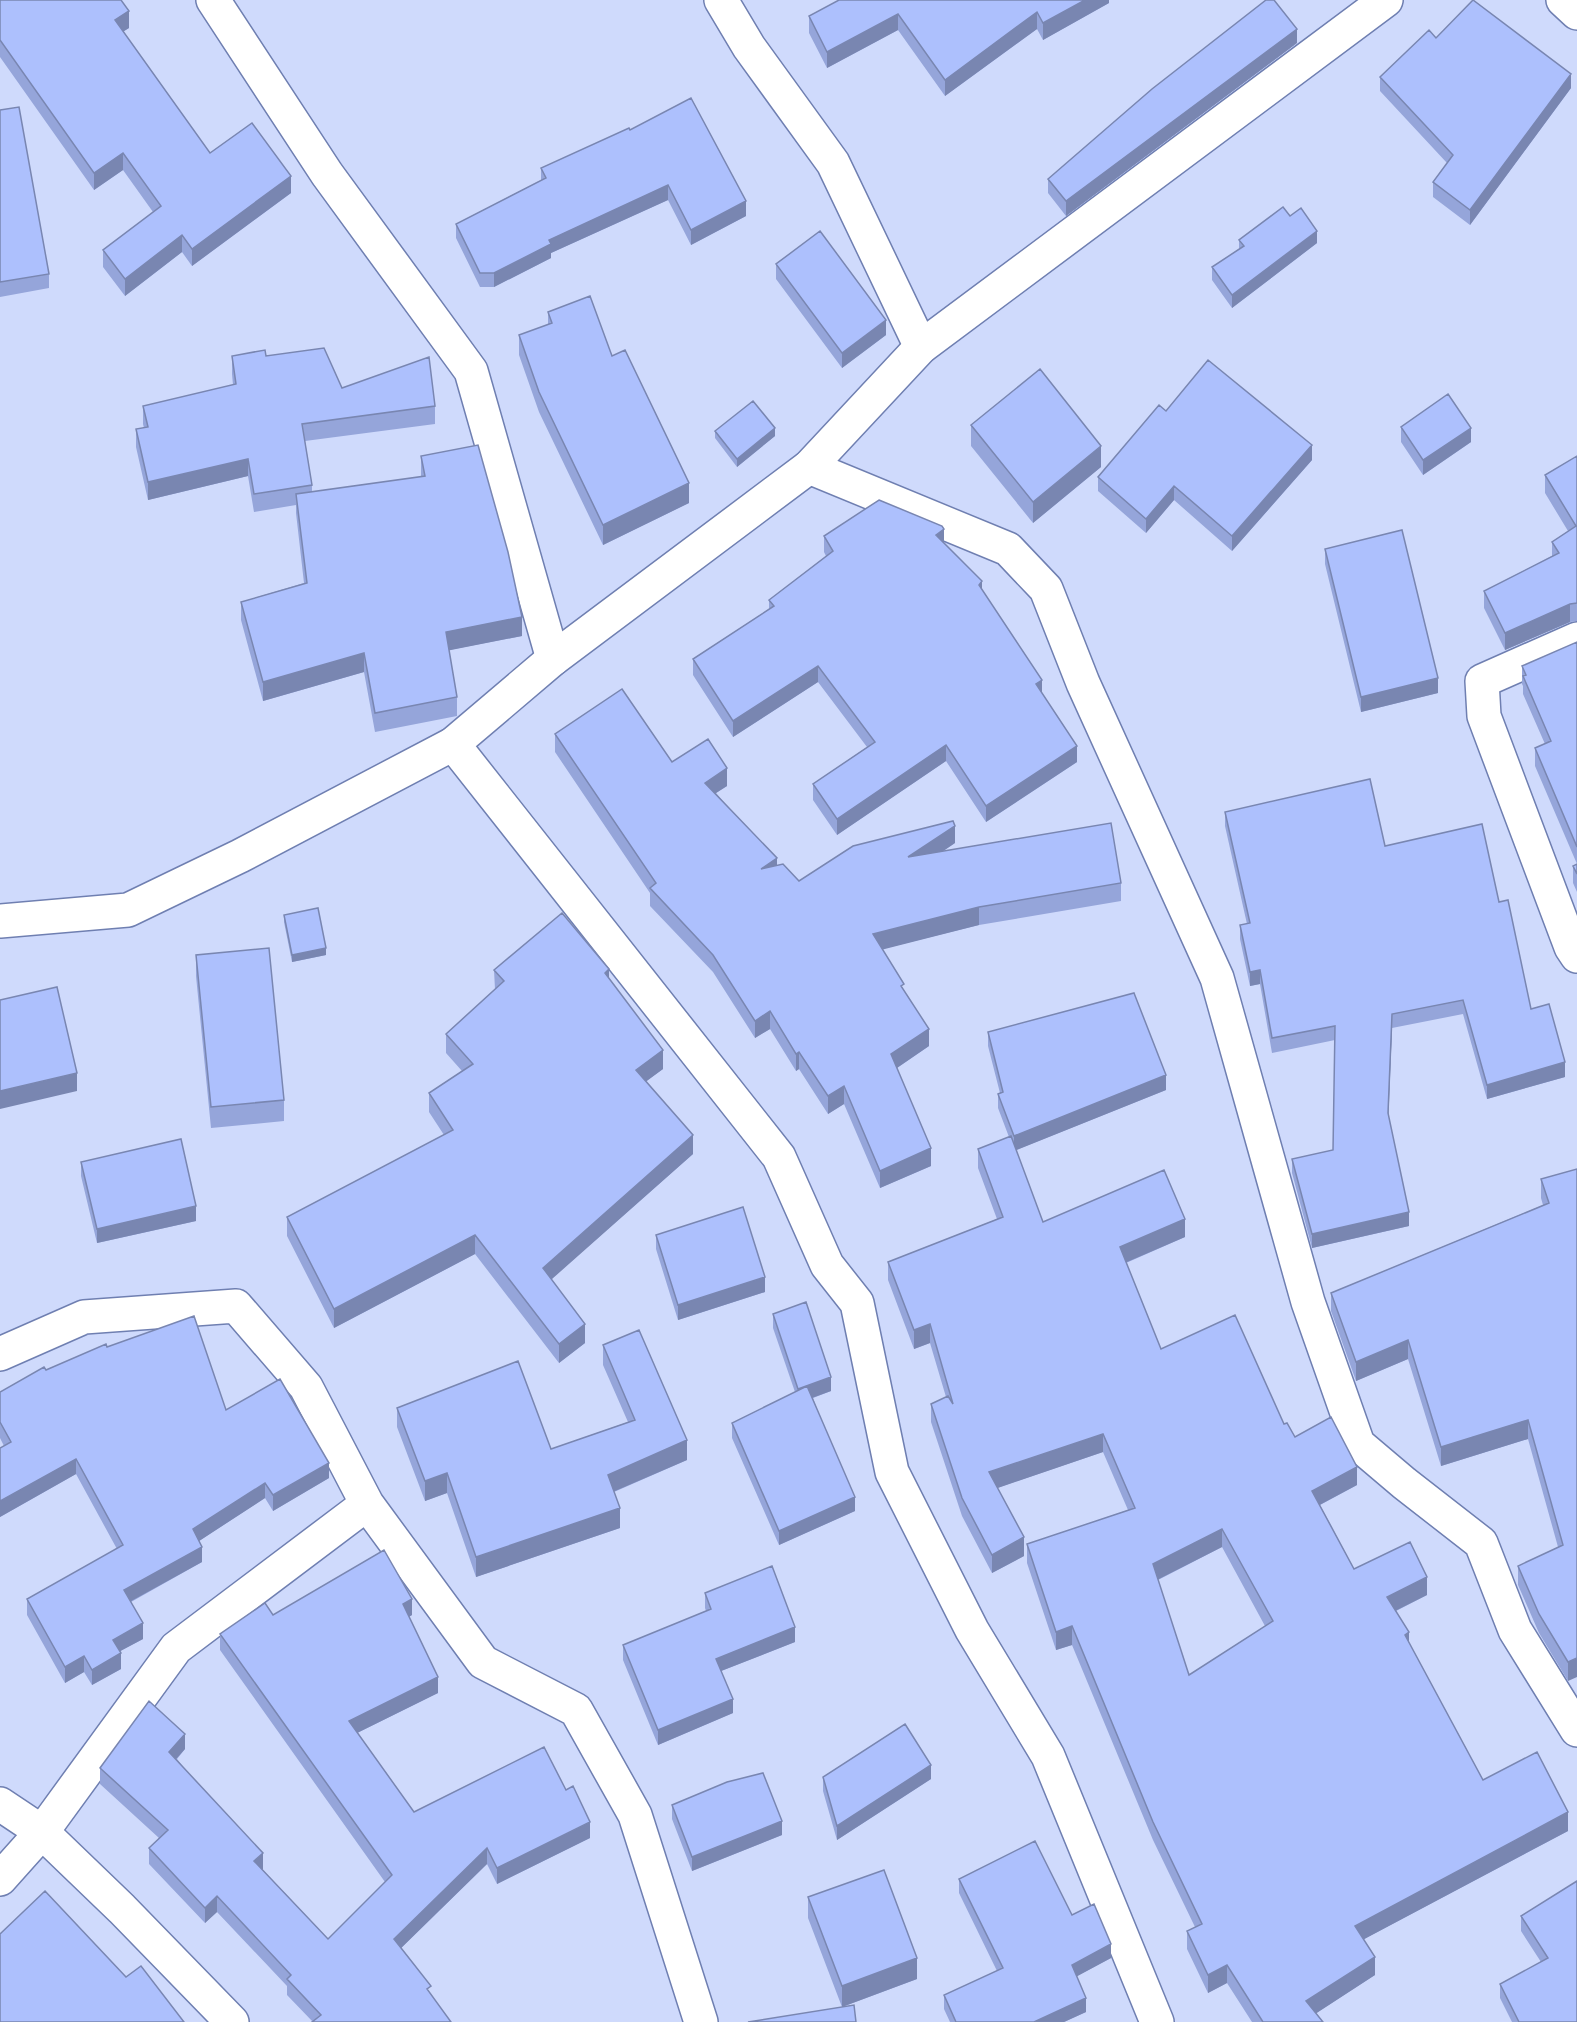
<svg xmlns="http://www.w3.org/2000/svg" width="1577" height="2022" font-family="'Crimson Pro',serif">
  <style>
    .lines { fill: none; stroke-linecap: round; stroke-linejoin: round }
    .minor-casing { stroke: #6f7fb1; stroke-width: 36 }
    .tertiary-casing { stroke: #6f7fb1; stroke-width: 36 }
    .minor { stroke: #fff; stroke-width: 33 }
    .tertiary { stroke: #fff; stroke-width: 33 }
    .wall { fill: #95a5da; fill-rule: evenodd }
    .shaded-wall { fill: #7986b1 }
    .building { fill: #adc0fd; stroke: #7986b1; stroke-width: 1.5; fill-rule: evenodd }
  </style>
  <rect width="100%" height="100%" fill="#cfdafc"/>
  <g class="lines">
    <defs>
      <path id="minor" d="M213 0 327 174 471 371 553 659
        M721 0 749 47 833 163 921 347
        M1563 0 1577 13
        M809 467 1008 549 1046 589 1083 683 1217 978 1308 1302 1358 1444 1404 1483 1481 1543 1515 1630 1577 1730
        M1577 639 1482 681 1484 716 1571 947 1577 956
        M453 744 779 1157 827 1265 857 1303 892 1472 972 1630 1048 1756 1157 2022
        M0 1354 84 1317 236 1306 306 1387 367 1504 483 1662 576 1710 635 1815 701 2022
        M0 1879 42 1832 176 1648 367 1504"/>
      <path id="tertiary" d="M0 921 128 910 240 856 453 744 553 659 809 467 921 347 1386 0
        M0 1804 42 1832 122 1909 232 2022"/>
    </defs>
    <use href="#minor" class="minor-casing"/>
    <use href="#tertiary" class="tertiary-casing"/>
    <use href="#minor" class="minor"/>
    <use href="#tertiary" class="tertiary"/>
  </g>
  <path class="wall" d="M0 0 129 28 123 31 210 153 291 193 192 266 182 252 125 296 103 267V250L153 212 123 170 94 190 0 57Z
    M1109 0V3L1043 40 1037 29 945 96 898 30 827 68 809 33V16Z
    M1436 38 1571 88 1470 225 1433 197V182L1447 163 1380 91V77Z
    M1297 43 1066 216 1048 193V179Z
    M0 110 49 274V288L0 297Z
    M630 130 746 216 691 245 668 200 551 253V258L494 287H480L456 238V224L541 180V168Z
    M1290 216 1317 243 1232 308 1212 280V267L1239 249V240Z
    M776 264 886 335 842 368 776 279Z
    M548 312 612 356 689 503 603 545 539 412 519 355V335L548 325Z
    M232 356H266L342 388 435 406V424L305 441 312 485V492L421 477V456L522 636 449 650 457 697V716L375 732 364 672 263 701 241 620V602L304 583 296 513V505L254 512 248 476 148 500 136 447V429L144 428 143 424V406L233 385 232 374Z
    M1166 411 1312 460 1232 551 1174 500 1146 533 1098 491V477Z
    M971 425 1101 467 1033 523 971 446Z
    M1401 427 1471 442 1423 475 1401 442Z
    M715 431 775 436 737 467 715 438Z
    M1577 456V621L1570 622 1505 650 1484 608V591L1552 556V542L1568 531 1545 493V475Z
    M824 536 944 543 982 590 1042 693 1077 762 986 822 946 761 837 835 813 800V784L867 747 818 682 733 737 693 675V659L769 609V600L826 556 824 552Z
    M1325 549 1438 693 1361 712 1325 564Z
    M1577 642V892L1573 883V866L1577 864 1535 766V748L1545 744 1523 694V686L1522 684V666Z
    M555 734 672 762 727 786 716 793 777 865 799 881 955 843 943 851 1121 883V901L979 925 882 949 904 991 929 1046 897 1068 931 1166 880 1188 844 1104 828 1114 799 1069 796 1071 770 1029 755 1038 713 972 650 906V893L555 752Z
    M1225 812 1385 846 1499 902 1531 1009 1565 1077 1487 1099 1463 1014 1392 1028 1388 1116 1409 1226 1312 1248 1292 1173V1159L1333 1150 1335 1040 1272 1053 1260 984 1250 986 1240 939V925L1247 924 1225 826Z
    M284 915 326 955 292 962 284 922Z
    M196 955 284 1100V1121L211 1128 196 976Z
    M494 970 609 978 663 1069 646 1081 693 1154 551 1279 585 1343 559 1363 475 1254 334 1328 287 1236V1217L444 1135 429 1112V1093L462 1071 446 1053V1034L495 989Z
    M988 1032 1166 1090 1016 1150 1043 1222 1185 1237 1126 1263 1161 1349 1284 1424 1295 1437 1357 1485 1320 1505 1354 1569 1427 1595 1396 1611 1409 1643 1483 1780 1568 1831 1364 1939 1375 1975 1316 2013 1323 2022H1252L1227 1983 1208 1993 1187 1949V1931L1195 1927 1153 1840 1072 1645 1056 1650 1027 1563V1544L1128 1510 1103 1452 997 1488 1024 1556 992 1573 962 1516 931 1422V1404L946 1397 930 1343 914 1349 888 1280V1262L997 1219 978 1168V1149L1009 1137 998 1108V1094L1000 1093 988 1046ZM1222 1547 1265 1626 1189 1675 1158 1580Z
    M81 1162 196 1221 97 1243 81 1176Z
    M1577 1169 1568 1681 1539 1633 1518 1585V1566L1558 1547 1528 1439 1441 1466 1408 1359 1356 1381 1331 1311V1293L1543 1205 1541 1198V1179Z
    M656 1235 765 1292 678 1320 656 1249Z
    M773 1314 831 1391 813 1398 855 1511 779 1545 732 1438V1423L795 1392 773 1328Z
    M603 1345 687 1460 614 1492 620 1528 476 1577 447 1493 425 1501 397 1427V1408L551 1449 628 1422 603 1365Z
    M107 1347 226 1410 329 1478 273 1511 265 1498 199 1541 202 1562 131 1602 143 1639 120 1651 121 1669 92 1685 84 1672 65 1683 27 1615V1599L117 1549 76 1474 0 1517V1448L4 1446 0 1438V1392L46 1370Z
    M705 1593 795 1642 721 1671 733 1713 658 1745 623 1660V1645L706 1611 705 1608Z
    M273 1615H412L409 1617 438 1693 357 1733 414 1812 590 1838 497 1884 487 1864 401 1948 313 2022 287 1995V1986L217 1912 205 1923 149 1864V1848L159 1838 100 1784V1768L185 1749 177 1759 263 1869H262L328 1939 385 1882 220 1650V1634Z
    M823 1777 931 1779 837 1840 823 1791Z
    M672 1805 782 1835 692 1871 672 1819Z
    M959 1879 1072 1915 1111 1958 1077 1976 1086 2012 1064 2022H950L944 2009V1995L997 1971 959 1893Z
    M1577 1881V2022H1512L1500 1998V1984L1541 1962 1521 1931V1916Z
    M808 1897 917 1979 842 2007 808 1918Z"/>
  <path class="shaded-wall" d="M1085 0H1109V3L1043 40V23Z
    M129 11V28L115 37V20Z
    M1037 12V29L945 96V80Z
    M898 14V30L827 68V52Z
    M1297 29V43L1066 216V201Z
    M1571 74V88L1470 225V210Z
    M123 153V170L94 190V173Z
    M291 176V193L192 266V249Z
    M668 185V200L551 253V258L494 287V273L549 240Z
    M746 201V216L691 245V230Z
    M1317 231V243L1232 308V295Z
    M182 235V252L125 296V279Z
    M886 320V335L842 368V353Z
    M775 428V436L737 467V459Z
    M1471 428V442L1423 475V460Z
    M1312 445V460L1232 551V536Z
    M1101 446V467L1033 523V502Z
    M248 459V476L148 500V482Z
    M689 483V503L603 545V525Z
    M1174 486V500L1146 533V519Z
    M944 529V545L936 535Z
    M982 581V597L979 585Z
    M1570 604V622L1505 650V633Z
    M522 617V636L446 651V632Z
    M364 653V672L263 701V682Z
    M818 666V682L733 737V721Z
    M1438 678V693L1361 712V697Z
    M1042 680V696L1036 684Z
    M946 745V761L837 835V819Z
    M1077 746V762L986 822V806Z
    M727 768V786L705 800V783Z
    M955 826V843L908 875V857Z
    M777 858V876L761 869Z
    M979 907V925L873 952V934Z
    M326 948V955L292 962V955Z
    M609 969V988L605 973Z
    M1260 970V984L1250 986V972Z
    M770 1011V1029L755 1038V1021Z
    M1392 1014V1028L1388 1128V1113Z
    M929 1029V1046L891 1072V1054Z
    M663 1050V1069L636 1089V1070Z
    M799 1052V1069L796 1071V1054Z
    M1565 1062V1077L1487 1099V1085Z
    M77 1073V1091L0 1109V1091Z
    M1166 1075V1090L1014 1151V1136Z
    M844 1086V1104L828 1114V1096Z
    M693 1135V1154L543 1287V1268Z
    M931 1148V1166L880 1188V1171Z
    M196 1206V1221L97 1243V1229Z
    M1409 1212V1226L1312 1248V1234Z
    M1185 1219V1237L1120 1265V1247Z
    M475 1235V1254L334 1328V1309Z
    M765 1277V1292L678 1320V1305Z
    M585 1324V1343L559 1363V1344Z
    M930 1324V1343L914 1349V1330Z
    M1408 1340V1359L1356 1381V1362Z
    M831 1377V1391L798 1403V1389Z
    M1528 1420V1439L1441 1466V1447Z
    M1103 1434V1452L989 1491V1472Z
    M687 1440V1460L608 1494V1475Z
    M76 1459V1474L0 1517V1501Z
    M329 1463V1478L273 1511V1495Z
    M1357 1467V1485L1312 1509V1491Z
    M447 1473V1493L425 1501V1481Z
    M265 1483V1498L193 1545V1529Z
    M855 1497V1511L779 1545V1531Z
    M620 1508V1528L476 1577V1557Z
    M1222 1529V1547L1153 1582V1564Z
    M1024 1537V1556L992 1573V1555Z
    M202 1547V1562L124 1605V1590Z
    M1427 1577V1595L1387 1615V1597Z
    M412 1599V1615L403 1620V1604Z
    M143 1623V1639L113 1655V1640Z
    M1072 1626V1645L1056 1650V1632Z
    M795 1627V1642L716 1673V1659Z
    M1409 1632V1651L1405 1635Z
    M121 1653V1669L92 1685V1670Z
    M84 1656V1672L65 1683V1667Z
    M1577 1658V1677L1568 1681V1662Z
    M438 1677V1693L349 1737V1721Z
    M733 1699V1713L658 1745V1730Z
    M185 1734V1749L169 1767V1752Z
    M931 1765V1779L837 1840V1826Z
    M1568 1812V1831L1355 1944V1926Z
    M782 1821V1835L692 1871V1857Z
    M590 1822V1838L497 1884V1868Z
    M487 1848V1864L394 1955V1939Z
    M263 1853V1869L254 1877V1861Z
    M217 1896V1912L205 1923V1908Z
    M1111 1944V1958L1072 1979V1965Z
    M1375 1957V1975L1306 2020V2001Z
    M917 1958V1979L842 2007V1986Z
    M1227 1965V1983L1208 1993V1975Z
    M1086 1998V2012L1064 2022H1034Z"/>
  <path class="building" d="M0 0H121L129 11 115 20 210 153 252 123 291 176 192 249 182 235 125 279 103 250 161 206 123 153 94 173 0 40Z
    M839 0H1085L1043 23 1037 12 945 80 898 14 827 52 809 16Z
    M1266 0H1274L1297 29 1066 201 1048 179 1152 89Z
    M1473 0 1571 74 1470 210 1433 182 1453 155 1380 77 1429 30 1436 38Z
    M691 98 746 201 691 230 668 185 549 240 551 244 494 273H480L456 224 546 178 541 168 629 128 630 130Z
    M19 107 49 274 0 282V110Z
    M1283 207 1290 216 1301 208 1317 231 1232 295 1212 267 1244 246 1239 240Z
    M820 231 886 320 842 353 776 264Z
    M590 296 612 356 625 350 689 483 603 525 539 392 519 335 552 323 548 312Z
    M324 348 342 388 429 357 435 406 302 424 312 485 254 494 248 459 148 482 136 429 148 427 143 406 236 384 232 356 265 350 266 356Z
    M1208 360 1312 445 1232 536 1174 486 1146 519 1098 477 1159 405 1166 411Z
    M1040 369 1101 446 1033 502 971 425Z
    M1448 394 1471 428 1423 460 1401 427Z
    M753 401 775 428 737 459 715 431Z
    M478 445 508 552 522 617 446 632 457 697 375 713 364 653 263 682 241 602 307 583 296 494 425 476 421 456Z
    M1577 456V603L1570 604 1505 633 1484 591 1559 553 1552 542 1576 526 1545 475Z
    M879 500 942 526 944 529 936 535 982 581 979 585 1042 680 1036 684 1077 746 986 806 946 745 837 819 813 784 875 742 818 666 733 721 693 659 774 606 769 600 833 551 824 536Z
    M1402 530 1438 678 1361 697 1325 549Z
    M1577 642V847L1535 748 1551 741 1523 676 1526 675 1522 666Z
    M622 689 672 762 708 739 727 768 705 783 777 858 761 869 783 864 799 881 853 846 953 821 955 826 908 857 1111 823 1121 883 979 907 873 934 904 984 901 986 929 1029 891 1054 931 1148 880 1171 844 1086 828 1096 799 1052 796 1054 770 1011 755 1021 713 955 650 888 656 883 555 734Z
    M1370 779 1385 846 1482 824 1499 902 1508 900 1531 1009 1549 1004 1565 1062 1487 1085 1463 1000 1392 1014 1388 1113 1409 1212 1312 1234 1292 1159 1333 1150 1335 1026 1272 1038 1260 970 1250 972 1240 925 1250 923 1225 812Z
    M1577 864V874L1573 866Z
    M318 908 326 948 292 955 284 915Z
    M562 913 609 969 605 973 663 1050 636 1070 693 1135 543 1268 585 1324 559 1344 475 1235 334 1309 287 1217 453 1130 429 1093 473 1064 446 1034 504 981 494 970Z
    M269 948 284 1100 211 1107 196 955Z
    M57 987 77 1073 0 1091V1000Z
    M1134 993 1166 1075 1014 1136 998 1094 1003 1092 988 1032Z
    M1011 1136 1043 1222 1164 1170 1185 1219 1120 1247 1161 1349 1235 1315 1284 1424 1287 1423 1295 1437 1331 1417 1357 1467 1312 1491 1354 1569 1410 1542 1427 1577 1387 1597 1409 1632 1405 1635 1483 1780 1537 1752 1568 1812 1355 1926 1375 1957 1306 2001 1323 2022H1263L1227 1965 1208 1975 1187 1931 1202 1924 1153 1822 1072 1626 1056 1632 1027 1544 1135 1508 1103 1434 989 1472 1024 1537 992 1555 962 1498 931 1404 948 1396 953 1404 930 1324 914 1330 888 1262 1003 1217 978 1149ZM1222 1529 1273 1621 1189 1675 1153 1564Z
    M181 1139 196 1206 97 1229 81 1162Z
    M1577 1169V1658L1568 1662 1539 1614 1518 1566 1563 1545 1528 1420 1441 1447 1408 1340 1356 1362 1331 1293 1549 1203 1541 1179Z
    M743 1207 765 1277 678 1305 656 1235Z
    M806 1302 831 1377 798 1389 773 1314Z
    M194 1316 226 1410 280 1379 329 1463 273 1495 265 1483 193 1529 202 1547 124 1590 143 1623 113 1640 121 1653 92 1670 84 1656 65 1667 27 1599 123 1545 76 1459 0 1501V1448L11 1442 0 1422V1392L44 1367 46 1370 106 1344 107 1347Z
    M639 1330 687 1440 608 1475 620 1508 476 1557 447 1473 425 1481 397 1408 518 1361 551 1449 635 1420 603 1345Z
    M807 1386 855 1497 779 1531 732 1423Z
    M384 1550 412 1599 403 1604 438 1677 349 1721 414 1812 544 1747 566 1790 573 1786 590 1822 497 1868 487 1848 394 1939 431 1986 427 1989 451 2022H312L321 2015 287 1979 291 1975 217 1896 205 1908 149 1848 168 1830 100 1768 149 1701 185 1734 169 1752 263 1853 254 1861 328 1939 392 1875 220 1634 265 1603 273 1615Z
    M772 1566 795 1627 716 1659 733 1699 658 1730 623 1645 711 1609 705 1593Z
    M905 1724 931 1765 837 1826 823 1777Z
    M763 1773 782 1821 692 1857 672 1805 727 1782Z
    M1035 1841 1072 1915 1094 1904 1111 1944 1072 1965 1086 1998 1034 2022H956L944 1995 1003 1968 959 1879Z
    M884 1870 917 1958 842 1986 808 1897Z
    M1577 1881V2022H1519L1500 1984 1548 1958 1521 1916Z
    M45 1891 126 1977 141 1966 184 2022H0V1934Z
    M854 2005 856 2022H748Z"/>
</svg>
